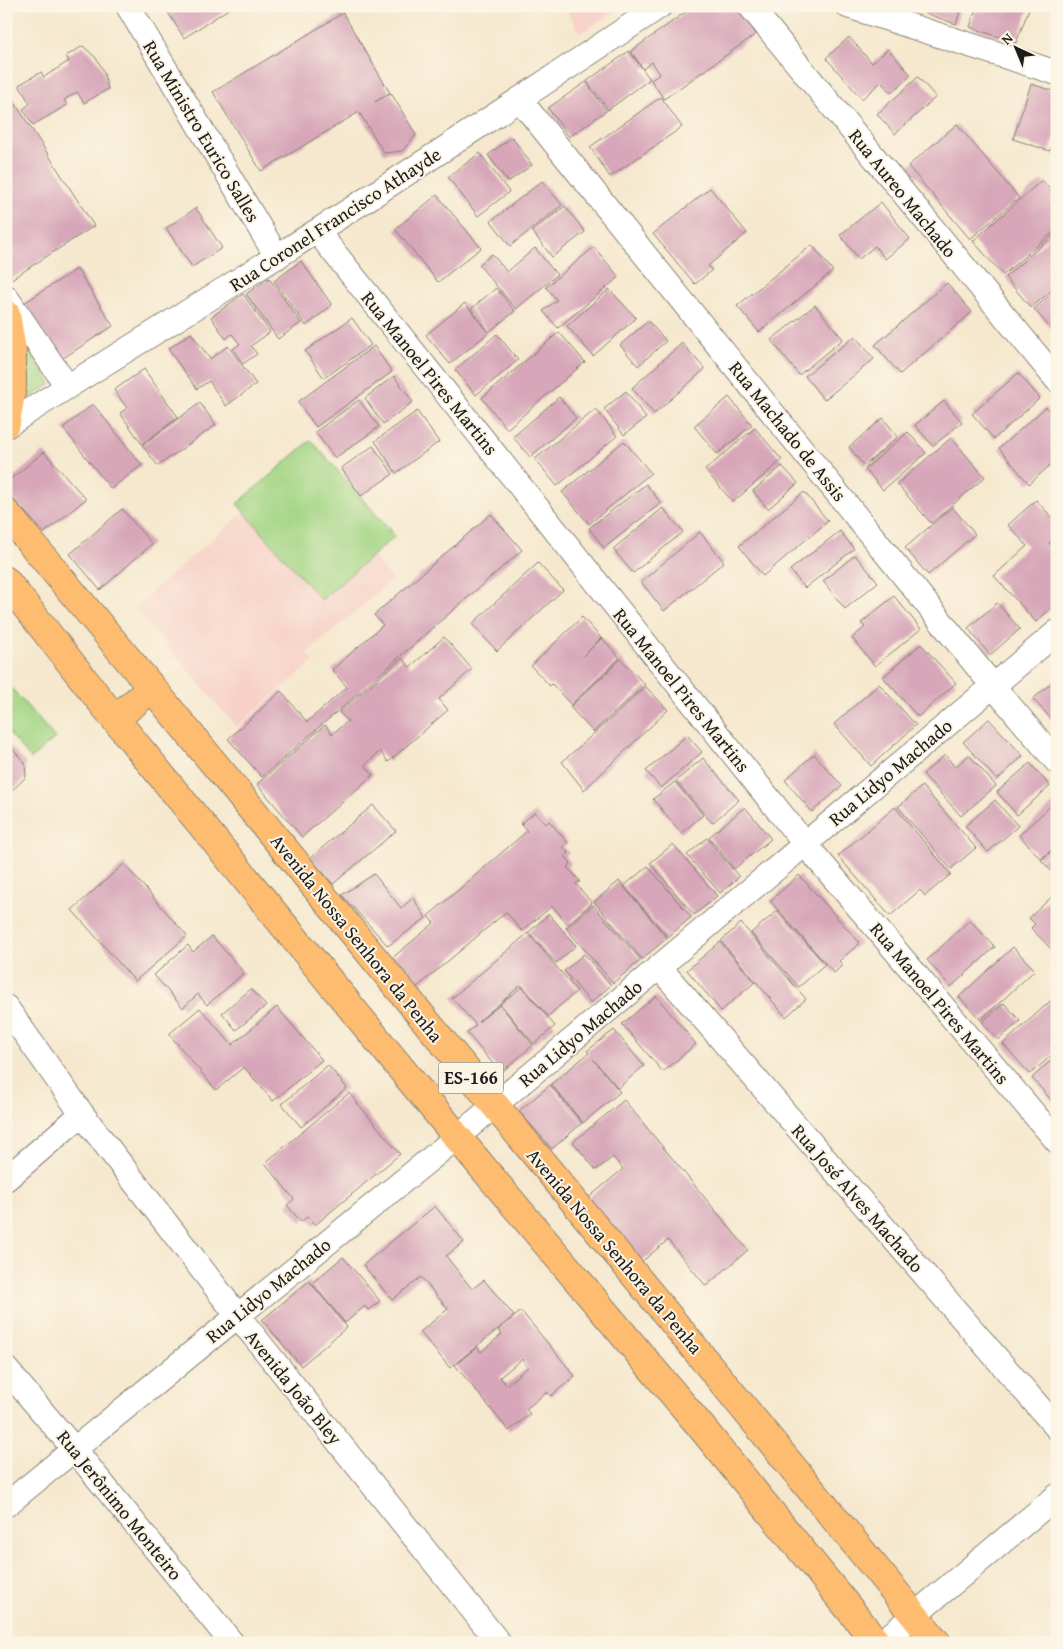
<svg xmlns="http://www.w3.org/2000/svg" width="1063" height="1649" font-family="'Gentium Book Plus',serif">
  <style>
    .built { fill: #f7d1c8 }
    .green { fill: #a3d584; stroke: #607850 }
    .building { fill: #d7a7b9; fill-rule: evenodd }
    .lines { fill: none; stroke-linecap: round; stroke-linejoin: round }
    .minor-casing { stroke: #888275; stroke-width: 26 }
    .primary-casing { stroke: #888275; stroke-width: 30 }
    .minor { stroke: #fff; stroke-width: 24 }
    .primary { stroke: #febc70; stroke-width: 28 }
    .labels { text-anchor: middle; stroke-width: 4; stroke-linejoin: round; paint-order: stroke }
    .shield { fill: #fcf5e5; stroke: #5f5d58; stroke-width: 1 }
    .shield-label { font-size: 18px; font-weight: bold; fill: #1c1c1c }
    .street-label { font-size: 19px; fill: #1c1c1c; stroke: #fcf5e5 }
  </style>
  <rect width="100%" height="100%" fill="#fcf5e5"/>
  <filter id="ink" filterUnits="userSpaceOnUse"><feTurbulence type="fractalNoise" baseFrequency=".02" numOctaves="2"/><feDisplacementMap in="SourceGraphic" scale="10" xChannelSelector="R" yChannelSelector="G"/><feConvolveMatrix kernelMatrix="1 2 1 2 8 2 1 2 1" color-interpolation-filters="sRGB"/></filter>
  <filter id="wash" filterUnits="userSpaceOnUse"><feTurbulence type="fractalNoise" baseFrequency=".0096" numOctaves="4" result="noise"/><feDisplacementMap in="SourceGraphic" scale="20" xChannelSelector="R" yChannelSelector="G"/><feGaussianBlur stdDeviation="1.12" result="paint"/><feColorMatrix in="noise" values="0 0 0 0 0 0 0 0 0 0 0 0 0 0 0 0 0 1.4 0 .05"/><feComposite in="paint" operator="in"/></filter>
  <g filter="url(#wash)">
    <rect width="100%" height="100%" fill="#f5e8ce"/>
    <path class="built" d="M564 6H624L580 33Z
      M244 512 320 600 372 556 392 580 307 653 314 661 237 727 134 607Z"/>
    <path class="green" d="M23 340 51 384 25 401Z
      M311 440 395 536 321 600 237 504Z
      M6 682 55 738 31 759 6 730Z"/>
    <g id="blocks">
      <path class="building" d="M164 6H233L184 38Z
        M694 6H737L756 34 664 99 651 80 660 74 652 62 643 69 631 51Z
        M928 6H962L956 24 925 13Z
        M977 6H1030L1016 43 970 27Z
        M343 13 390 93 375 102 391 93 416 135 402 151 384 153 359 112 261 171 213 92Z
        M849 37 872 63 888 49 911 75 891 93 881 82 862 99 826 58Z
        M83 46 96 58 103 70 108 89 84 103 77 92 64 100 67 105 33 125 23 109 30 104 19 85 41 72 44 77 69 61 66 56Z
        M629 51 650 79 608 110 587 81Z
        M918 77 936 97 895 134 877 114Z
        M586 82 606 111 569 137 548 108Z
        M1031 84 1057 92V130L1050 151 1013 139Z
        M6 89 94 226 10 280 6 275Z
        M661 97 682 127 610 177 590 147Z
        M957 124 1019 198 970 239 908 166Z
        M512 137 532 165 508 182 488 155Z
        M480 153 509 192 478 216 448 177Z
        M1042 180 1057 197V229L1003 275 973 241Z
        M542 181 562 205 510 246 491 221Z
        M710 188 747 233 708 266 712 270 695 284 653 234Z
        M437 195 481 248 438 282 395 229Z
        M881 202 910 239 885 259 875 246 859 259 840 235Z
        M565 206 585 232 552 257 532 231Z
        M196 208 222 248 192 267 166 228Z
        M1057 232V286L1031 308 1005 277Z
        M812 245 833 271 759 332 737 306Z
        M594 247 619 277 558 328 543 311 557 300 546 287Z
        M535 248 557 275 516 309 479 265 492 254 507 272Z
        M301 261 332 305 306 326 274 281Z
        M77 269 113 326 60 360 24 303Z
        M269 278 301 323 278 339 246 294Z
        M947 283 972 312 900 374 875 345Z
        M496 288 515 311 489 332 471 309Z
        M609 289 636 318 593 356 567 326Z
        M1057 289V336L1034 309Z
        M243 294 270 332 251 346 257 354 243 364 233 349 240 344 232 334 226 339 211 317Z
        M465 303 488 333 450 364 426 335Z
        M815 305 843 339 799 375 771 340Z
        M352 318 371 345 324 378 305 351Z
        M648 321 666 341 638 366 620 345Z
        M559 332 585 362 507 429 482 398Z
        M191 333 210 359 228 346 256 384 226 406 209 381 197 389 168 349Z
        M497 334 518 360 476 395 455 370Z
        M855 336 874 359 824 400 805 376Z
        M682 343 705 369 654 414 632 388Z
        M374 346 392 372 316 427 298 402Z
        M144 369 178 417 142 444 120 413 127 408 114 390Z
        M1018 373 1040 398 994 439 972 414Z
        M394 376 413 402 383 424 365 398Z
        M626 391 646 418 624 435 604 409Z
        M559 397 576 418 530 457 513 437Z
        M729 397 752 425 717 454 694 426Z
        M359 400 379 427 335 458 315 432Z
        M944 401 962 422 933 446 915 425Z
        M200 403 216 425 158 466 142 445Z
        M93 404 142 465 111 489 63 428Z
        M1046 407 1057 419V459L1029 484 999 448Z
        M596 409 617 436 557 486 535 459Z
        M417 411 439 442 396 473 375 441Z
        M883 418 898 437 864 466 849 447Z
        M755 428 782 460 733 502 705 470Z
        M908 432 926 453 883 490 865 469Z
        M951 438 985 477 931 523 897 484Z
        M624 441 651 473 589 524 562 492Z
        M373 446 393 474 361 496 341 468Z
        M44 452 86 499 44 533 6 491V483Z
        M782 466 798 483 768 509 753 491Z
        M646 484 661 503 604 548 589 528Z
        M804 492 828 521 763 576 739 546Z
        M1036 500 1057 523V535L1049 543 1057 551V603L1036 622 994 576 1027 546 1008 525Z
        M952 507 975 534 928 575 905 548Z
        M663 508 683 532 633 573 613 549Z
        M122 509 152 544 100 590 70 554Z
        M491 514 522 550 262 777 228 739 281 691 307 722 347 687 332 670 383 625 374 615Z
        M840 531 854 549 805 588 790 570Z
        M700 532 724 562 664 611 641 582Z
        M855 555 878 582 845 609 823 581Z
        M538 563 563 590 497 651 472 624Z
        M894 596 921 629 875 666 852 638 865 627 861 623Z
        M997 603 1020 629 990 655 968 628Z
        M582 617 601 638 583 656 602 638 620 658 571 705 552 684 550 686 531 666Z
        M444 637 472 669 439 699 448 710 388 762 380 751 365 765 373 775 302 837 257 784 325 725 332 734 348 721 339 712 402 658 410 667Z
        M921 644 956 683 918 717 883 677Z
        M621 659 645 685 593 732 570 707Z
        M1057 678V725L1033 699Z
        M879 684 916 725 871 766 834 724Z
        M646 687 668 710 584 790 562 762Z
        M989 719 1023 756 997 780 963 742Z
        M687 735 702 752 661 788 646 771Z
        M6 742 25 763 26 777 6 796Z
        M814 754 842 786 812 812 785 780Z
        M945 755 955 767 969 755 996 786 961 816 923 774Z
        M703 758 739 800 712 823 676 781Z
        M1030 763 1050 786 1017 815 997 792Z
        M675 782 703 815 681 833 653 799Z
        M922 786 976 848 951 869 898 807Z
        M995 800 1018 826 988 852 965 826Z
        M1054 803 1057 806V845L1041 859 1019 835Z
        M373 805 396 831 333 884 310 858Z
        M745 807 771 839 734 869 709 837Z
        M895 807 951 874 925 896 920 890 890 916 838 856Z
        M535 812 546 824 549 821 568 843 563 847 569 853 565 856 571 863 567 867 580 881 576 884 592 903 568 924 552 906 522 931 506 912 416 988 391 959 434 923 428 916 527 831 521 824Z
        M707 838 739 877 720 893 687 855Z
        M673 844 717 896 694 915 650 863Z
        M1057 847V877L1041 860Z
        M124 864 187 936 135 981 72 910Z
        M648 866 691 917 668 937 624 886Z
        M374 874 401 908 413 898 426 918 388 946 342 895Z
        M799 875 860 943 839 961 843 965 834 973 770 901Z
        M619 881 667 938 642 959 594 902Z
        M1057 892V950L1054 952 1031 928 1035 924 1029 918Z
        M593 905 641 960 613 983 566 928Z
        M777 911 825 964 799 987 751 933Z
        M549 914 576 946 556 963 529 932Z
        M970 920 995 947 951 987 927 960Z
        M741 923 806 999 786 1017 721 941Z
        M528 933 577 991 548 1016 521 985 478 1022 500 1005 533 1045 501 1073 467 1033 476 1025 452 998Z
        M212 936 244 973 207 1005 198 994 183 1008 154 975 188 945 193 952Z
        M720 942 755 982 721 1011 687 970Z
        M1013 947 1035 970 981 1020 959 997Z
        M584 954 611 985 591 1003 564 971Z
        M522 987 555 1026 534 1044 500 1004Z
        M251 989 266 1006 236 1030 222 1013Z
        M1057 995V1051L1030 1074 1003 1044Z
        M656 996 696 1044 663 1072 622 1024Z
        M1004 1003 1020 1021 998 1040 982 1022Z
        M277 1007 322 1060 273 1101 244 1067 216 1090 169 1034 200 1008 232 1045Z
        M614 1030 644 1066 618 1088 593 1059 620 1092 583 1123 551 1084 589 1053 587 1051Z
        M1057 1055V1099L1053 1102 1032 1078Z
        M328 1065 347 1088 301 1127 282 1104Z
        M550 1085 582 1123 552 1149 519 1111Z
        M349 1093 400 1154 315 1225 307 1217 301 1222 287 1205 294 1199 265 1163Z
        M624 1100 748 1250 706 1286 668 1240 640 1263 587 1199 623 1169 613 1157 596 1170 573 1142Z
        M435 1206 464 1242 446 1256 472 1289 484 1280 514 1316 450 1368 420 1332 448 1309 421 1277 392 1300 363 1265Z
        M343 1257 380 1301 368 1310 365 1306 345 1323 312 1283Z
        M309 1281 347 1327 301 1366 262 1320Z
        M521 1311 575 1376 551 1396 547 1392 526 1409 530 1414 509 1431 455 1365 477 1347 481 1352 502 1334 498 1330ZM522 1359 528 1367 506 1385 500 1377Z"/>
    </g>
  </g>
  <g filter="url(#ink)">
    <use href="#blocks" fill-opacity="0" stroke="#888275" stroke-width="1"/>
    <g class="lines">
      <defs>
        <path id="minor" d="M128 6 277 257
          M750 6 1057 380
          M848 6 1057 73
          M520 100 993 686 1057 762
          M317 231 805 844 1057 1141
          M6 297 67 386
          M6 426C109 359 214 297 317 231 432 158 546 82 660 6
          M659 967 1057 1428
          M6 1007 82 1114 237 1315 499 1643
          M6 1179 82 1114
          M6 1369 74 1449 232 1643
          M6 1505 457 1137 1057 632
          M881 1643 1057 1496"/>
        <path id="primary" d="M6 314 12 351V387L6 423
          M6 513 152 688 937 1643
          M6 581 115 719 457 1137 702 1428 877 1643
          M115 719 152 688"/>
      </defs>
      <use href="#minor" class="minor-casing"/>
      <use href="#primary" class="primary-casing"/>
      <use href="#minor" class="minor"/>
      <use href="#primary" class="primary"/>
    </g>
  </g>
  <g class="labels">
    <rect class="shield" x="438.5" y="1062.5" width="65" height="31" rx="4"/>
    <g class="shield-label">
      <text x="471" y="1084">ES-166</text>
    </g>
    <g class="street-label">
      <text transform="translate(202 131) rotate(59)" y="7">Rua Ministro Eurico Salles</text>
      <text transform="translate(903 193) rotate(51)" y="7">Rua Aureo Machado</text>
      <text transform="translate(335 219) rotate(-33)" y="7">Rua Coronel Francisco Athayde</text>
      <text transform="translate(430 373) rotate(51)" y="7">Rua Manoel Pires Martins</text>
      <text transform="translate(788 431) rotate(51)" y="7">Rua Machado de Assis</text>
      <text transform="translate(682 690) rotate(51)" y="7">Rua Manoel Pires Martins</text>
      <text transform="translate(890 772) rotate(-40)" y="7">Rua Lidyo Machado</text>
      <text transform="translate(357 938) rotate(51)" y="7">Avenida Nossa Senhora da Penha</text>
      <text transform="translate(940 1003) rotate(50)" y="7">Rua Manoel Pires Martins</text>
      <text transform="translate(580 1033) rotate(-40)" y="7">Rua Lidyo Machado</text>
      <text transform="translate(858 1198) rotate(49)" y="7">Rua José Alves Machado</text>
      <text transform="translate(615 1251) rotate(50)" y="7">Avenida Nossa Senhora da Penha</text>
      <text transform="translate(268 1290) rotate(-39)" y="7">Rua Lidyo Machado</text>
      <text transform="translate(294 1387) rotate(51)" y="7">Avenida João Bley</text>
      <text transform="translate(120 1505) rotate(51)" y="7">Rua Jerônimo Monteiro</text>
    </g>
  </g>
  <rect width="1063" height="1649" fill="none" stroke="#fcf5e5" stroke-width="25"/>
  <g transform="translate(1016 48) rotate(316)" stroke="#fcf5e5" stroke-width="4" paint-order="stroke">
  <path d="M0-4L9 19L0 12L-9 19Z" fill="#1c1c1c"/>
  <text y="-8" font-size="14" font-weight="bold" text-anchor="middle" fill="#1c1c1c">N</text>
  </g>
</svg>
